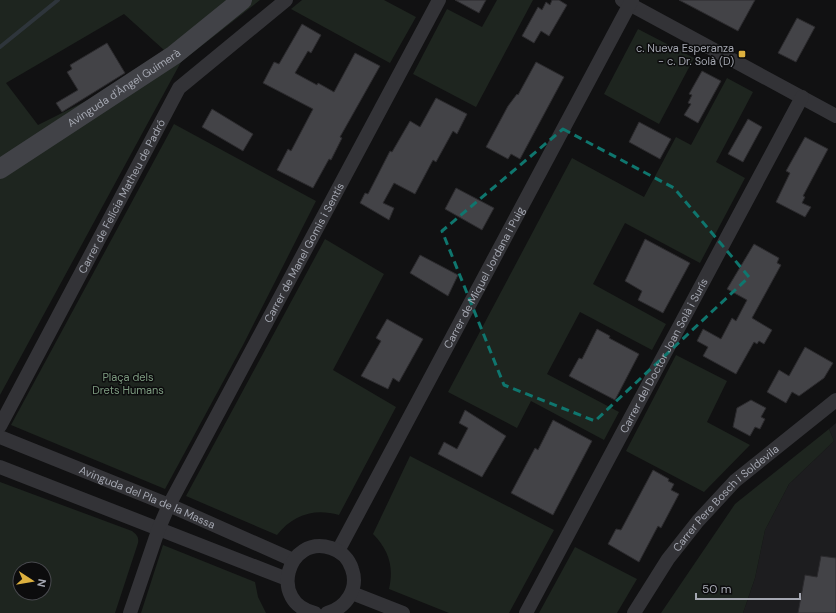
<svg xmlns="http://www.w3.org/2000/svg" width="836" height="613" font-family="'DM Sans',sans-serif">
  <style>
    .built { fill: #1d1d1f }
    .green { fill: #1e251f; fill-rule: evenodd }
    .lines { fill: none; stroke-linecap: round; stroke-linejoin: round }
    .stream { stroke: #2e353b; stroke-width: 4 }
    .building { fill: #434347; stroke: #2c2b2e }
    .street { stroke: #333337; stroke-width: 14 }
    .secondary { stroke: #414247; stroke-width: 20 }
    .marked { fill: none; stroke: #0f766e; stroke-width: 3; stroke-dasharray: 8 5; stroke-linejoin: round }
    .poi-dot { fill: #dcb03f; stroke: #0c0c0d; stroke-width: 1.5 }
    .labels { text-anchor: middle; stroke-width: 3; stroke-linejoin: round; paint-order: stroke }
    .poi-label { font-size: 11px; fill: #a4a7b1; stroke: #0c0c0d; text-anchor: end }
    .street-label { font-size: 11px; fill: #a4a7b1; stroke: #0c0c0d }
    .park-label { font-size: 11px; fill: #7d9b80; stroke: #0c0c0d }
  </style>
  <rect width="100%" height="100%" fill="#111112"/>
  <path class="built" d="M836 423V613H743L755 578 765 530 789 484 834 441 829 429Z"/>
  <path class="green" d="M0 0H260L181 62 0 395ZM124 14 164 50 90 99 38 125 6 83Z
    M302 0H384L416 17 390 63 291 9Z
    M497 0H533L476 107 413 74 447 9 482 27Z
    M638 29 694 58 659 124 604 94Z
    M727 78 753 92 716 162 745 178 700 263 625 223 593 284 666 324 652 350 580 312 547 374 619 412 604 440 531 401 517 428 448 392 572 158 644 197 676 137 691 145Z
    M174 124 316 201 243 345 165 489 11 425Z
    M325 239 384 274 333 370 396 407 339 515C314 508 293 515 277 535L186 496Z
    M676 355 727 381 707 422 750 445 704 492 626 451Z
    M829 429 834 441 789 484 765 530 755 578 743 613H661L735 504Z
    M410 456 554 530 509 613H449L389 589C394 567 389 550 373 534Z
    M0 482 132 531C137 535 139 537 138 543L115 613H0ZM20 569H44V593H20Z
    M163 545 255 582 258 597 266 613H141Z
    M575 547 637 579 617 613H539Z"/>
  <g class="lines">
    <path class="stream" d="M0 47 58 0"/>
  </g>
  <path class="building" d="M455 0H486L479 13Z
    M552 0H559L567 5 549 36 541 31 534 43 522 36 538 7 542 10 546 2 550 5Z
    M679 0H755L738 31Z
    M797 18 815 27 796 62 778 53Z
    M302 24 321 35 311 53 308 51 295 73 317 85 318 83 334 92 355 53 380 66 340 137 342 138 331 160 329 159 313 188 277 170 288 149 291 151 313 109 263 83 274 62 279 64Z
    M107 43 125 73 62 112 56 103 78 90 67 72 72 69 70 65Z
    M536 62 564 77 520 159 511 154 508 159 486 147 508 106 517 94 518 95Z
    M702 71 721 81 698 123 684 115 691 104 688 103 692 95 689 94Z
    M436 98 467 114 457 134 453 131 436 162 433 160 415 194 394 183 383 203 394 208 389 220 360 203 365 193 368 194 390 151 392 152 410 121 420 127Z
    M212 109 253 134 243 151 202 127Z
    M748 119 762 127 743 162 728 154Z
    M639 122 671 139 660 159 629 142Z
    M805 137 828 149 803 196 805 197 802 203 811 207 805 217 776 202 790 173 786 171Z
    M456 188 494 208 482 230 445 209Z
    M645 239 690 263 663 313 638 300 642 291 625 281Z
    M754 244 779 258 777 263 781 265 752 318 772 330 764 344 759 341 757 344 754 342 736 374 703 356 708 347 697 341 703 329 721 339 732 318 736 321 747 300 727 289Z
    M420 255 458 275 448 296 410 273Z
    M387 319 423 339 399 382 393 378 388 389 361 376 381 341 376 338Z
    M597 329 610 336 609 338 639 354 615 400 569 376 579 358 582 359Z
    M805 347 833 363 824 378 799 396 792 392 786 403 767 392 779 370 789 376Z
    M751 400 766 408 761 417 765 419 760 429 755 427 750 436 733 427 737 408Z
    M465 410 506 436 482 477 438 454 444 442 457 449 468 428 459 423Z
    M553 420 592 441 553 515 511 493 535 448 538 450Z
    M653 470 669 479 668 481 674 484 671 490 679 494 661 528 658 526 639 562 608 544 616 529 621 530Z
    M821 556 836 558V613H798L805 575 817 577Z"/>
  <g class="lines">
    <g class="street">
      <path d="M622 0 836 116"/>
      <path id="s1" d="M0 426 179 88 286 0"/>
      <path id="s2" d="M0 437 169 505 293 560"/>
      <path d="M0 467 287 579"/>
      <path id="s3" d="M338 551 632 0"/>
      <path d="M352 593 403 613"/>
      <path id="s4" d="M130 613 159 528 169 505 439 0"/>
      <path d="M315 613C268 603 287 534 331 548 341 551 349 559 352 569 359 589 346 608 327 613"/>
      <path id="s5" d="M526 613 802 97"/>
      <path id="s6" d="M634 613 668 559 698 521 735 481 836 400"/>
    </g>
    <path class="secondary" id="s7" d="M0 169 174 55 242 0"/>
  </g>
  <path class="marked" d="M563 129 674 188 749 277 595 421 504 385 442 231Z"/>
  <rect class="poi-dot" x="738" y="50" width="8" height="8" rx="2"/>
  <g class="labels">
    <g class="poi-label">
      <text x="734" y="52">c. Nueva Esperanza<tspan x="734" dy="13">- c. Dr. Solà (D)</tspan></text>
    </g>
    <g class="street-label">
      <text dy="4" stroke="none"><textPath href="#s7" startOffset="148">Avinguda d'Àngel Guimerà</textPath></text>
      <text dy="4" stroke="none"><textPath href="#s1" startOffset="260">Carrer de Felícia Matheu de Padró</textPath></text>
      <text dy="4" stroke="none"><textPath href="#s4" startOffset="401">Carrer de Manel Gomis i Sentís</textPath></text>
      <text dy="4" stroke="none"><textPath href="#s3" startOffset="310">Carrer de Miquel Jordana i Puig</textPath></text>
      <text dy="4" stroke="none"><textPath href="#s5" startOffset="292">Carrer del Doctor Joan Solà i Surís</textPath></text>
      <text dy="4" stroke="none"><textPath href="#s2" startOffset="159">Avinguda del Pla de la Massa</textPath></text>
      <text dy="4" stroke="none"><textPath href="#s6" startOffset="148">Carrer Pere Bosch i Soldevila</textPath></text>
    </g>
    <g class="park-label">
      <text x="128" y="381">Plaça dels<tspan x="128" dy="13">Drets Humans</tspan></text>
    </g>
  </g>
  <g transform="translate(32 581) rotate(102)"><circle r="19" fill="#0c0c0d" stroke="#494a4f"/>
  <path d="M0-3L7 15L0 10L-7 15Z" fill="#dcb03f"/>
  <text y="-6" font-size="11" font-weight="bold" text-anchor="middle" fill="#a4a7b1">N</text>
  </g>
  <path d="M696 593v6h104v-6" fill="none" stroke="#a4a7b1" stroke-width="2"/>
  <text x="702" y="593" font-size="12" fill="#a4a7b1" stroke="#0c0c0d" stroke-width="3" paint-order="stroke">50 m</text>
</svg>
